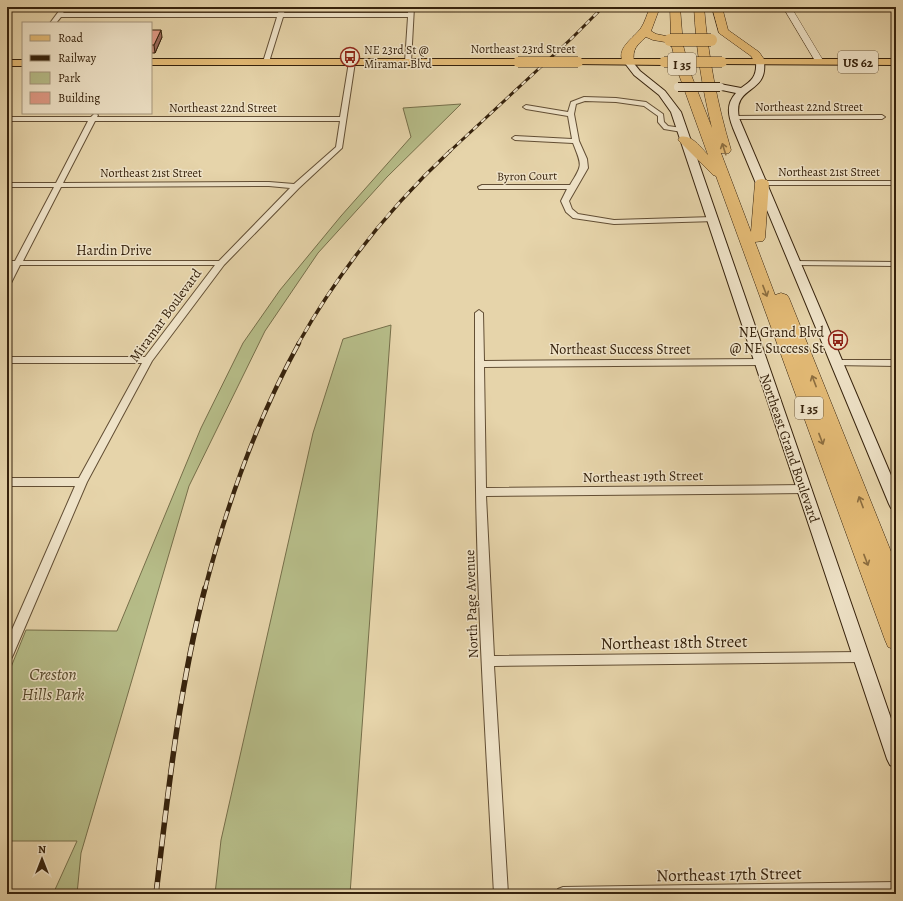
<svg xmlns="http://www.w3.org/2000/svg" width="903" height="901" font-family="Alegreya,serif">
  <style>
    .green { fill: #b6bc88; stroke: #766f4a }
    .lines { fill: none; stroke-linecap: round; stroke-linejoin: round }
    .minor-casing { stroke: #624e34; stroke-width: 2 }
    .tertiary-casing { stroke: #624e34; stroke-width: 1 }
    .secondary-casing { stroke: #36220c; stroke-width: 2 }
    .primary-casing { stroke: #36220c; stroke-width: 2 }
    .motorway-casing { stroke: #36220c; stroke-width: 1 }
    .minor { fill: #efe3c8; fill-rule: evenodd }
    .tertiary { fill: #efe3c8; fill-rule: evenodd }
    .secondary { fill: #efe3c8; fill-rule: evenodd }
    .primary { fill: #e3ba75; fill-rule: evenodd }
    .motorway { fill: #e3ba75; fill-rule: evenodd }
    .rail-far3-casing { stroke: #36220c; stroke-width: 3 }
    .rail-far2-casing { stroke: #36220c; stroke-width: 3.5 }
    .rail-far1-casing { stroke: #36220c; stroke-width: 4.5 }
    .rail-casing { stroke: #36220c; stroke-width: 5.5 }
    .rail-far3 { stroke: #efe3c8; stroke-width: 2; stroke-dasharray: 5.5; stroke-linecap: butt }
    .rail-far2 { stroke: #efe3c8; stroke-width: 2.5; stroke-dasharray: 7; stroke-linecap: butt }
    .rail-far1 { stroke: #efe3c8; stroke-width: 3; stroke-dasharray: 9; stroke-linecap: butt }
    .rail { stroke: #efe3c8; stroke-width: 4; stroke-dasharray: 12; stroke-linecap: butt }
    .secondary-bridge-casing { stroke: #36220c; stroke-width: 10; stroke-linecap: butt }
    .primary-bridge-casing { stroke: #36220c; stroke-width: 11; stroke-linecap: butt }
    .motorway-bridge-casing { stroke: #36220c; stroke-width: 13; stroke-linecap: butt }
    .secondary-bridge { stroke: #efe3c8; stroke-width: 8 }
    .primary-bridge { stroke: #e3ba75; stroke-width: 10 }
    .motorway-bridge { stroke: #e3ba75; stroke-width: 12 }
    .wall { fill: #c08472; stroke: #36220c }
    .shaded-wall { fill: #9c6b5d; stroke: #36220c }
    .building { fill: #df9985; stroke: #36220c }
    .oneway { stroke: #8c6e40 }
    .labels { text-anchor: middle; stroke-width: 3; stroke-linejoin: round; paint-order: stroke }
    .far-street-label { font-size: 12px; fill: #36220c; stroke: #efe3c8 }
    .far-poi-label { font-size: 12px; fill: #36220c; stroke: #efe3c8; text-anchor: start }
    .shield { fill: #efe3c8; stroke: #6e5c44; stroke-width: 1 }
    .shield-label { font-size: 13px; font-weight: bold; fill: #36220c }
    .street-label { font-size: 14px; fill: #36220c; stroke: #efe3c8 }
    .poi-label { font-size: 14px; fill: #36220c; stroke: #efe3c8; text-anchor: end }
    .near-street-label { font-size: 17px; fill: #36220c; stroke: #efe3c8 }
    .near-park-label { font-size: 17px; font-style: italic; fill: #56482b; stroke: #efe3c8 }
  </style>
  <rect width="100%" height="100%" fill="#e6d4aa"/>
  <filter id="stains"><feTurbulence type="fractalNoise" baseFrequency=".005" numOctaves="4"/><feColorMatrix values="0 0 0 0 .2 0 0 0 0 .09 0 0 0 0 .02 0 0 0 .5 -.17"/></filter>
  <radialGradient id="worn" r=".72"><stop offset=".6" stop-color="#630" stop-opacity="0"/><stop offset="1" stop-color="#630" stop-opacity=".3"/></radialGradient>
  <path class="green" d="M461 104 387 177 318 253 265 331 189 486 81 853 77 894H53L77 841H7V677L26 630 117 631 201 428 243 343 280 290 341 216 411 137 403 108Z
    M391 325 350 894H215L221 840 313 433 343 339Z"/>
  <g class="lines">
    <defs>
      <path id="minor" d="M62 7H68L63 13H278L280 7H286L284 13H408V7H414L411 62 408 64 405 62 408 17H283L269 62 266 64 263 62 277 17H61L56 23H50Z
        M352 60 355 62 342 148 299 188 224 265 152 361 87 482 13 655 11 659 7 660V641L75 486H7V478H79L142 363H7V357H145L215 265H20L11 283 7 285V275L12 265H7V261H15L54 187H7V183H56L88 121H7V117H91L95 113 98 115 97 117H340L349 62ZM95 121H340L336 147 294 184 269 182 63 183ZM269 186 290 188 219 261H23L61 187Z
        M584 97 616 98 646 102 663 114 664 122 668 126 682 128 685 130 682 132 664 129 658 122V116L644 106 616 102 585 101 576 104 574 114 579 141 587 159 588 168 569 201 572 209 578 214 614 220 713 217 717 219 716 221 614 224 573 218 566 212 561 201 567 189H479L478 187 482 185H570C583 164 582 166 573 143L515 140 512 138 515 136 572 139 568 116 526 109 523 107 526 105 568 112 571 102Z
        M735 116 882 115 885 117 882 119H733V117Z
        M759 181H896V185H759Z
        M793 261 896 262V266L796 265 792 263Z
        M479 310 483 313 484 361 761 359 766 362 761 365 484 367 486 488 804 485 808 486 809 489 808 492 804 493 486 496 494 656 861 652 865 653 867 657 865 661 861 662 494 666 508 894H494C487 760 478 626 476 491 475 432 475 372 475 313Z
        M837 360H896V366L834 365 832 363Z
        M896 882V894H556L558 889 563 887Z"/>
      <path id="tertiary" d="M783 7H791L824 62 823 64H817Z"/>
      <path id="secondary" d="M628 59 631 60 640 71 665 91 681 112 896 733V768L890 765 887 759 671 112 659 95 634 75 624 62Z
        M760 59 764 62C768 95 732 85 739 118L896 487V510L891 508 889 504 733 128C728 115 726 104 736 93L717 89 716 87 720 84 741 88C752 81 757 76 756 62Z"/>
      <path id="primary" d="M151 59H518L523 62 518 65H151Z
        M578 59H664L669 62 664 65 575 64 573 62 575 60Z
        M722 59H896V65L719 64 717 62 719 60Z
        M7 60H23V66H7Z"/>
      <path id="motorway" d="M650 7H660L651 31 656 34 671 37 670 7H680L683 45 690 72 712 128C702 88 696 48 694 7H704C708 56 717 103 731 150L729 153H721L751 232 755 183 757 180 762 179 767 180 769 183 765 238 763 241 755 242 775 295 781 293 787 295 789 298 896 564V600L891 598 896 610V650L888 647 885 640 716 176 713 175 678 140 680 137C692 134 701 148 708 155L678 72 671 43 653 40 646 37C637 45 632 49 634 62L632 64H624C614 49 634 38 641 28 645 22 647 14 650 7Z
        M712 7H722L728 30 759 52 766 62 764 64H756L751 56 719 33Z"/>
    </defs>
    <use href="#minor" class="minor-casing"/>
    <use href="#tertiary" class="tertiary-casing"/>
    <use href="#secondary" class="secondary-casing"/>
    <use href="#primary" class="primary-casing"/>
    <use href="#motorway" class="motorway-casing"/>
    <use href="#minor" class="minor"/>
    <use href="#tertiary" class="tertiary"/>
    <use href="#secondary" class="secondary"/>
    <use href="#primary" class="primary"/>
    <use href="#motorway" class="motorway"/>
    <defs>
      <path id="rail-far3" d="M449 152 572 38 603 7"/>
      <path id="rail-far2" d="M298 344C339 271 389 208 450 151"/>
      <path id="rail-far1" d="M205 589C227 504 256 421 299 343"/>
      <path id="rail" d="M156 894C168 792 179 688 205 588"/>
    </defs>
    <use href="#rail-far3" class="rail-far3-casing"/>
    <use href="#rail-far2" class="rail-far2-casing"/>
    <use href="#rail-far1" class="rail-far1-casing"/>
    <use href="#rail" class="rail-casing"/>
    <use href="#rail-far3" class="rail-far3"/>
    <use href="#rail-far2" class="rail-far2"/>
    <use href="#rail-far1" class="rail-far1"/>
    <use href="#rail" class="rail"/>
    <defs>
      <path id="secondary-bridge" d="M678 87H720"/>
      <path id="primary-bridge" d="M518 62H578
        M664 62H722"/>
      <path id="motorway-bridge" d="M670 40H711"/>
    </defs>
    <use href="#secondary-bridge" class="secondary-bridge-casing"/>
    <use href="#primary-bridge" class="primary-bridge-casing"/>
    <use href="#motorway-bridge" class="motorway-bridge-casing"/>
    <use href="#secondary-bridge" class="secondary-bridge"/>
    <use href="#primary-bridge" class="primary-bridge"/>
    <use href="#motorway-bridge" class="motorway-bridge"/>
  </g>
  <path class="wall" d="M151 30 162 37 155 53H151Z"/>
  <path class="shaded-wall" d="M161 30 162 37 155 53 154 45Z"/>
  <path class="building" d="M151 30H161L154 45H151Z"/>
  <defs><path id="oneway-shaft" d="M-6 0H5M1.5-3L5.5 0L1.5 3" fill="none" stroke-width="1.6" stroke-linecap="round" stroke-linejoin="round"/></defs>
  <g class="oneway">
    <use href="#oneway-shaft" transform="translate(724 149) rotate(-108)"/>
    <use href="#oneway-shaft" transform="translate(765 291) rotate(69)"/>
    <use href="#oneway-shaft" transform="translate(814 381) rotate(-111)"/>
    <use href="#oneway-shaft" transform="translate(821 439) rotate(69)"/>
    <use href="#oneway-shaft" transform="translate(861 502) rotate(-111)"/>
    <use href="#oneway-shaft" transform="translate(866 560) rotate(69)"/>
  </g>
  <defs>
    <symbol id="bus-ring" viewBox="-11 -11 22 22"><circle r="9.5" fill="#efe3c8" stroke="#8f2418" stroke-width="1.5"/><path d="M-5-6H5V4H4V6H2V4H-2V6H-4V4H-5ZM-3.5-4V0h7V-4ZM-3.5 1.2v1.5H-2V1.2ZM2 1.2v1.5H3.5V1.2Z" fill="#8f2418"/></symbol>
  </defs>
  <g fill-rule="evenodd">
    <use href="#bus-ring" x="339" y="46" width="22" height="22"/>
    <use href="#bus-ring" x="827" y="329" width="22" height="22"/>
  </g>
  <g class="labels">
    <g class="far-street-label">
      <text x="523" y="53">Northeast 23rd Street</text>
      <text x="809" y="111">Northeast 22nd Street</text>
      <text x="223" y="112">Northeast 22nd Street</text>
      <text x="829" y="176">Northeast 21st Street</text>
      <text x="151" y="177">Northeast 21st Street</text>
      <text transform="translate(527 176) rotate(-1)" y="4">Byron Court</text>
    </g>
    <g class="far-poi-label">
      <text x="364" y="54">NE 23rd St @<tspan x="364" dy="14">Miramar Blvd</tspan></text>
    </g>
    <g class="shield">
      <rect x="838" y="51" width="40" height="22" rx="3"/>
      <rect x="668" y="53" width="28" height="22" rx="3"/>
      <rect x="795" y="397" width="28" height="22" rx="3"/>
    </g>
    <g class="shield-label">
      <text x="858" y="67">US 62</text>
      <text x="682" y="69">I 35</text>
      <text x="809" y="413">I 35</text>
    </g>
    <g class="street-label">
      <text x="114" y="255">Hardin Drive</text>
      <text transform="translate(165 315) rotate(-54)" y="5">Miramar Boulevard</text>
      <text x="620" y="354">Northeast Success Street</text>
      <text transform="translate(790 448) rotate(71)" y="5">Northeast Grand Boulevard</text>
      <text transform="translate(643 476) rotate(-1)" y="5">Northeast 19th Street</text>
      <text transform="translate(471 604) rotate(-92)" y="5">North Page Avenue</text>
    </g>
    <g class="poi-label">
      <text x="824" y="337">NE Grand Blvd<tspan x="824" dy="16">@ NE Success St</tspan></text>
    </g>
    <g class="near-street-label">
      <text transform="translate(674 642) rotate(-1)" y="6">Northeast 18th Street</text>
      <text transform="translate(729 874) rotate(-1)" y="6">Northeast 17th Street</text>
    </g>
    <g class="near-park-label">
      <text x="53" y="680">Creston<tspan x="53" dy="20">Hills Park</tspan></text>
    </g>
  </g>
  <rect width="903" height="901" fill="none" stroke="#e6d4aa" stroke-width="24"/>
  <rect x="8" y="8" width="887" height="885" fill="none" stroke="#36220c" stroke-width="2"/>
  <rect x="12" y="12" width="879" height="877" fill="none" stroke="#36220c"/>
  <rect x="22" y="22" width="130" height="92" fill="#efe3c8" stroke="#a5967d"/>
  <rect x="30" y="35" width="20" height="6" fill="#e3ba75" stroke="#a5967d"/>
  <text x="58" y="42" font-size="12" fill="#36220c">Road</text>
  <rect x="30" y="55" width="20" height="6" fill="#36220c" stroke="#a5967d"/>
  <text x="58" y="62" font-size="12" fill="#36220c">Railway</text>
  <rect x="30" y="72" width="20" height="12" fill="#b6bc88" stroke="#a5967d"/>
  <text x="58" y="82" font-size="12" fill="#36220c">Park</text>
  <rect x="30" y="92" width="20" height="12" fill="#df9985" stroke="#a5967d"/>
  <text x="58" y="102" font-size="12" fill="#36220c">Building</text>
  <g transform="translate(42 859)" stroke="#efe3c8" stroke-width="3" paint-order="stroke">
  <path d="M0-3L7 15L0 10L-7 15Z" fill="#36220c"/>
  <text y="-6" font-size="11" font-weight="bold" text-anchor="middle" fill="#36220c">N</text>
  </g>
  <rect width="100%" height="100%" filter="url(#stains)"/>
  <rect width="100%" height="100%" fill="url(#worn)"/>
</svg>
